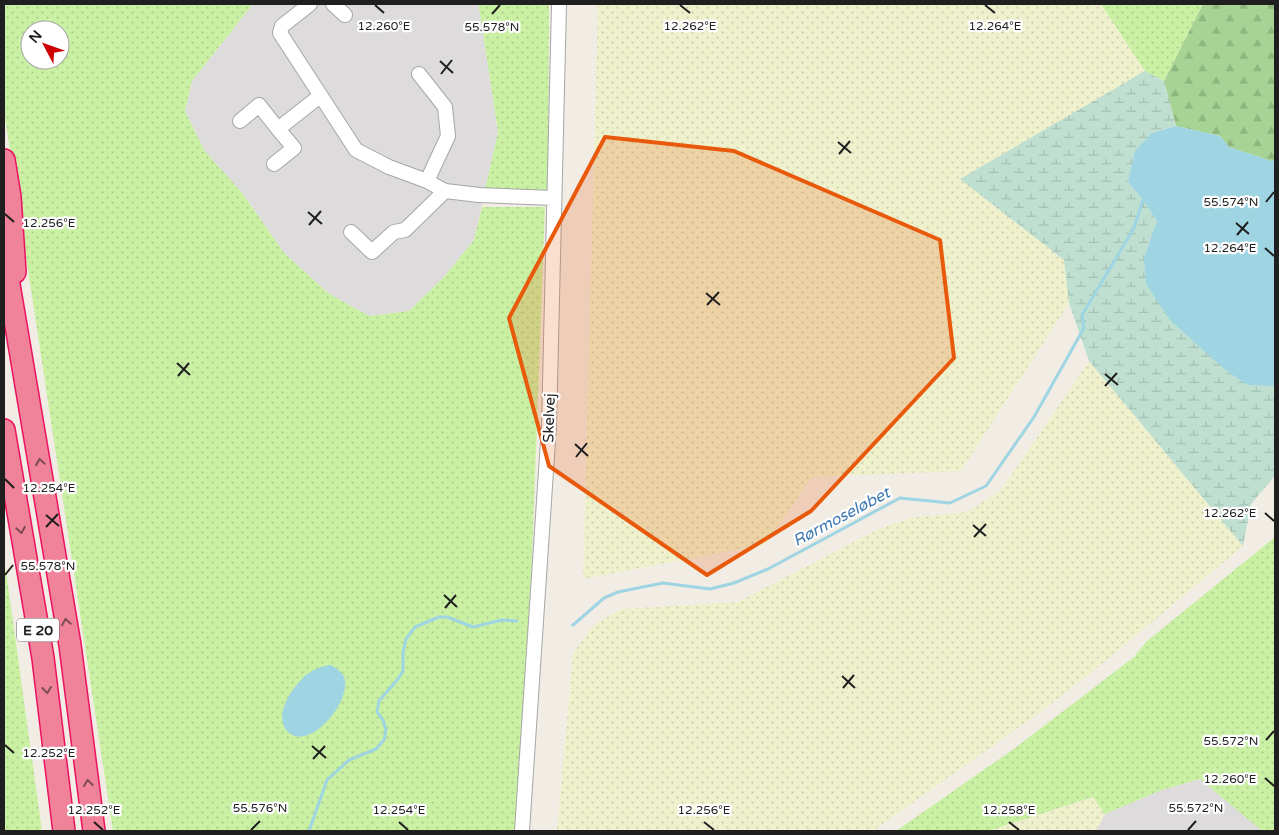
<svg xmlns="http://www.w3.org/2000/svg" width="1279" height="835" font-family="'Varela Round',sans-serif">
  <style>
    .residential { fill: #dddbdb }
    .farmland { fill: url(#farmland-dots) }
    .grass { fill: url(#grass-dots); fill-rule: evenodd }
    .forest { fill: url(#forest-firs) }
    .wetland { fill: url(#wetland-marsh) }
    .water { fill: #9fd4e3 }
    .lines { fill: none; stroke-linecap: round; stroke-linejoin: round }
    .stream { stroke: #9fd4e3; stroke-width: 3 }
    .minor-casing { stroke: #a6a6a6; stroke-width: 16 }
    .highway-casing { stroke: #ed125f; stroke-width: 24 }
    .minor { stroke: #fff; stroke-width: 14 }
    .highway { stroke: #f08399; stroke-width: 21 }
    .oneway { stroke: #7d4c56 }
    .marked { fill: #e8590c; fill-opacity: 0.2; stroke: #e8590c; stroke-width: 4; stroke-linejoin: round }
    .ticks { fill: none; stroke: #1f1f1f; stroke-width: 2 }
    .labels { text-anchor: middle; stroke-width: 4.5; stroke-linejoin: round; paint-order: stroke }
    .shield { fill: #fff; stroke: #626262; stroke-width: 1 }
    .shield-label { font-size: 14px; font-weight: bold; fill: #1f1f1f }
    .street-label { font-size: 15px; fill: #1f1f1f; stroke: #fff }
    .water-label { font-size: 16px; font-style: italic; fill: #3f79b0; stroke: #fff }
    .ticks-label { font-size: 12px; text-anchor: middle; fill: #1f1f1f; stroke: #fff; stroke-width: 4.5; stroke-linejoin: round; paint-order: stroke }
  </style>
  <defs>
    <pattern id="farmland-dots" width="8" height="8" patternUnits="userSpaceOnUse" patternTransform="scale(1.25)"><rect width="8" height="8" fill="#eff1cd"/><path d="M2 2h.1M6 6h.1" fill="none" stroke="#ccceb0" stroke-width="1.8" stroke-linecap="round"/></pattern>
    <pattern id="grass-dots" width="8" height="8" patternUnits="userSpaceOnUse" patternTransform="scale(1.25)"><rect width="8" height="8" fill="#caf0a4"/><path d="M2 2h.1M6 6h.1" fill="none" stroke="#adcd8d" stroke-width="1.8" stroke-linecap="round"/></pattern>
    <pattern id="forest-firs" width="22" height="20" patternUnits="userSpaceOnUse" patternTransform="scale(1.25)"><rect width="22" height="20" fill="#a7d494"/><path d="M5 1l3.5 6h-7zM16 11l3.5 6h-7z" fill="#8fb67f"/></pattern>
    <pattern id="wetland-marsh" width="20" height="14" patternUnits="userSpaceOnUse" patternTransform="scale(1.25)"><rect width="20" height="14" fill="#bfe0d1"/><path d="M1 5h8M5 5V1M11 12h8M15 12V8" fill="none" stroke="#a4c0b3"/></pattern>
  </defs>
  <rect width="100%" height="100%" fill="#f1ece4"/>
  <path class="residential" d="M253 4H477L479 7 498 133 474 240 444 277 409 311 369 316 328 293 284 253 243 194 204 150 185 111 192 81Z
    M1201 779 1262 831H1096L1105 814 1162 790Z"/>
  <path class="farmland" d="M598 4H1101L1145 71 960 179 1064 260 1069 303 961 471 812 477 766 544 583 579Z
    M1089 361 1243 546 1108 659 1046 708 873 831H557L573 653 593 626 620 609 738 602 879 529 910 518 967 512 1001 490Z
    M1094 797 1105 814 1096 831H988Z"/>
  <path class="grass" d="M4 4H253L192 81 185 111 204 150 243 194 284 253 328 293 369 316 409 311 444 277 474 240 482 207H545L531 583 515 831H113L4 111ZM30 30H60V60H30Z
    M477 4H549L548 191 485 190 498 132 479 7Z
    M1101 4H1203L1164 81 1145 71Z
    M1275 537V831H1262L1200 779 1162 790 1105 814 1093 797 988 831H896L1015 748 1134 657 1147 641Z
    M4 555 5 564 42 831H4Z"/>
  <path class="forest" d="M1203 4H1275V160L1271 161 1229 147 1220 136 1176 126 1164 81Z"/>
  <path class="wetland" d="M1145 71 1164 81 1176 126 1152 133 1128 182 1143 200 1157 221 1144 258 1247 385 1275 386V476L1251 504 1243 546 1089 361 1069 303 1064 260 960 179Z"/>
  <path class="water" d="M1176 126 1220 136 1229 147 1271 161 1275 160V386L1247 385 1222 367 1170 320 1146 284 1144 258 1157 221 1143 200 1128 182 1135 151 1152 133Z
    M331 665C335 668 340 670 343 675 356 697 310 753 288 732 272 716 293 686 306 675 314 669 322 666 331 665Z"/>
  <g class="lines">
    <path class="stream" d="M573 625 604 598 618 592 663 583 710 589 734 583 768 569 900 498 950 503 986 486 1034 417 1084 328 1082 315 1134 228 1143 200
      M309 831 327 780 349 760 376 749 384 740 386 730 383 720 377 712 379 701 398 679 403 671V653L406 639 415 627 439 617H447L473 627 502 620 517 621"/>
    <defs>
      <path id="minor" d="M310 4 282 26 280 33 356 150 389 167 427 181 445 191 479 195 554 198
        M333 4 345 15
        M419 74 445 107 448 136 427 181
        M240 121 259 105 278 129 320 96
        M274 164 294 148 278 129
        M351 232 372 252 394 232 405 230 445 191
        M522 831 549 426 559 4"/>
      <path id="highway" d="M4 160 10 197 15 272
        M4 255 70 645 94 831
        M4 430 43 658 64 831"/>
    </defs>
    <use href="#minor" class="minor-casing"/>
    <use href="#highway" class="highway-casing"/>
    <use href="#minor" class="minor"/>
    <use href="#highway" class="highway"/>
  </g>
  <defs><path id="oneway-chevron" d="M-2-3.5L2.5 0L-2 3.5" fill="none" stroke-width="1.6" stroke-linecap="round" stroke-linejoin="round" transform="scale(1.25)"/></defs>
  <g class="oneway">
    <use href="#oneway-chevron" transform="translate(40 462) rotate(-99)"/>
    <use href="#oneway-chevron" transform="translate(21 530) rotate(80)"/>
    <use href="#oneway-chevron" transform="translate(66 622) rotate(-99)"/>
    <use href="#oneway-chevron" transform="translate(47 690) rotate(83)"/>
    <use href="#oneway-chevron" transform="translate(88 783) rotate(-97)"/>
  </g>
  <path class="marked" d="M605 137 734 151 940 240 954 358 811 511 707 575 549 466 509 318Z"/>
  <path class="ticks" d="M375 5 384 13M680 5 690 13M985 5 995 13M492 14 500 5M440 61 453 73M441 74 452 60M838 142 851 153M839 154 850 141M1266 202 1274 192M308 212 322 224M5 214 14 222M1236 223 1249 234M309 225 321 211M1237 235 1248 222M1265 248 1274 256M706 293 720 305M707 305 719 292M177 363 190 375M1105 374 1118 385M178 376 189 363M1105 386 1117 373M575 444 588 456M576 457 587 443M5 479 14 488M1265 513 1274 521M46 515 59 526M973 525 986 536M46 527 58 514M974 537 986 524M5 575 13 565M444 595 457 607M445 608 456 595M842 676 855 688M843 688 854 675M1266 740 1274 731M5 745 14 753M312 746 326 758M313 759 325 746M1265 778 1274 786M94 822 103 830M399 822 408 830M704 822 714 830M1009 822 1019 830M251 830 260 821M1188 830 1196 821"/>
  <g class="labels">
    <rect class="shield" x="17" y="618.5" width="42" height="23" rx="4"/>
    <g class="shield-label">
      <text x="38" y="635">E 20</text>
    </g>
    <g class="street-label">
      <text transform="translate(549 418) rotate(-88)" y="5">Skelvej</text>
    </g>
    <g class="water-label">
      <text transform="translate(841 516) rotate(-28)" y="6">Rørmoseløbet</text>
    </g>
  </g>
  <g class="ticks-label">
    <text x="384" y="30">12.260°E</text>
    <text x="690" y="30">12.262°E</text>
    <text x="995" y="30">12.264°E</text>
    <text x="492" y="31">55.578°N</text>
    <text x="1231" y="206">55.574°N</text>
    <text x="49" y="227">12.256°E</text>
    <text x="1230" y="252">12.264°E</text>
    <text x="49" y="492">12.254°E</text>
    <text x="1230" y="517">12.262°E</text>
    <text x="48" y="570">55.578°N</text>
    <text x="1231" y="745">55.572°N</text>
    <text x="49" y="757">12.252°E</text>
    <text x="1230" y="783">12.260°E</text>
    <text x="260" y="812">55.576°N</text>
    <text x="1196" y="812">55.572°N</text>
    <text x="94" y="814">12.252°E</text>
    <text x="399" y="814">12.254°E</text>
    <text x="704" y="814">12.256°E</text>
    <text x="1009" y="814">12.258°E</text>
  </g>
  <rect width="1279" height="835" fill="none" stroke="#1f1f1f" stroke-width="10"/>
  <g transform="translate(45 45) rotate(311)"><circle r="24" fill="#ffffff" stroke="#a5a5a5"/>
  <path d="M0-4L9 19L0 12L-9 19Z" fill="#cd0002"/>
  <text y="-8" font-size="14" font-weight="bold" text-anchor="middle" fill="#1f1f1f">N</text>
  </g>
</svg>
